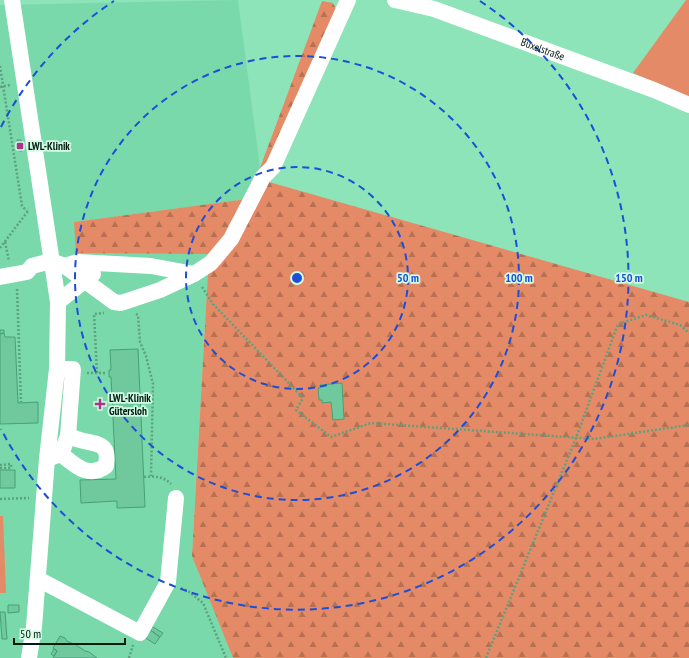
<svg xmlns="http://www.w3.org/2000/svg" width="689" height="658" font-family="'PT Sans Narrow',sans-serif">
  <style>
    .built { fill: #79d9ab }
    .green { fill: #e58a66 }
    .forest { fill: url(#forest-firs) }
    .building { fill: #70c89d; stroke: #47a078 }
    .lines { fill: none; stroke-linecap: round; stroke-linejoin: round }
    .path { stroke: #5da17f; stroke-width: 2.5; stroke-dasharray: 2 2; stroke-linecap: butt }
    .minor { stroke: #fff; stroke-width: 16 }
    .ring { fill: none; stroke: #1d4ed8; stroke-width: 2; stroke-dasharray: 7 5 }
    .poi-dot { fill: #ab3389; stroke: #d1fbe4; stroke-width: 1.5 }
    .labels { text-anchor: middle; stroke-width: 3.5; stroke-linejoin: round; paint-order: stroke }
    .street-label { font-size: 11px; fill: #011b0f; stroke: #d1fbe4 }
    .poi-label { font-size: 11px; font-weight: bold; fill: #011b0f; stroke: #d1fbe4; text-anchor: start }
    .centre { fill: #1d4ed8; stroke: #d1fbe4; stroke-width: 2 }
    .ring-label { font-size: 12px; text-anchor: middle; font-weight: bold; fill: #1d4ed8; stroke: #d1fbe4; stroke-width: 3.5; stroke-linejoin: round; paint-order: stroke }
  </style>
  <defs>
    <pattern id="forest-firs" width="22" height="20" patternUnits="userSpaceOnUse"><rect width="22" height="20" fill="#e58a66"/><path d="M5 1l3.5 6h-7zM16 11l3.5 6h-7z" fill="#b77052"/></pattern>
  </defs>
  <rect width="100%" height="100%" fill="#8ce4b8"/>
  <path class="built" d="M238 0 260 168 247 199 74 222 77 253H209L192 555 233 658H0V5Z"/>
  <path class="green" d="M686 0H689V97L633 73Z
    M0 516H3L6 593H0Z"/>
  <path class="forest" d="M322 1 333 3 336 9 268 167 260 168Z
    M255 178 689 302V658H233L192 556 209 254 76 253 74 222 247 199Z"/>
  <path class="building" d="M17 140H21L22 151H19Z
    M0 330H4V333L0 334Z
    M4 333 5 337H15L18 403 38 402V423L0 424V334Z
    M138 349 145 507 117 508V501L81 503 80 480 116 479 111 377H109V370H111L110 350Z
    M342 383 344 419 333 420 331 402 322 403V400H319L318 388H320V385Z
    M0 470H15V488H0Z
    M8 605H19V612L8 613Z
    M0 612H5L7 639H2Z
    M151 626 163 633 160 637 149 629Z
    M149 629 160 637 155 644 144 637Z
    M60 636 65 638 67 641 76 645 85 651 89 652 97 658H53L57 651 53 648Z
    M54 649 57 651 54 656 51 654Z"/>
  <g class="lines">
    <path class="path" d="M0 66 22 206 27 211
      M0 87 10 85
      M5 242 9 261
      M0 248 28 211
      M202 287 213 304 303 398 296 410 331 437 371 423 594 439 689 425
      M17 289 21 402
      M136 314 138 315 140 342 146 356 153 384 151 476
      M87 373H106
      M97 373 94 314 104 313
      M0 465 11 464V468H0
      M144 477C155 476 163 476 171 484
      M0 499 29 498
      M181 588 188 591 203 603 226 658
      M129 658 133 645
      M486 658 576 438 618 324 646 315 680 325 689 333"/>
    <g class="minor">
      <path d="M12 0 58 302 57 369 47 459 34 627 29 658"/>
      <path id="s1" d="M395 0 434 9 654 90 689 105"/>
      <path d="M65 266 78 262 151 266 194 274"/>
      <path d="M0 277 27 272 32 266 51 261 65 266 114 302 121 303 160 290 194 274 211 263 231 239 263 177 273 167 348 0"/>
      <path d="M58 302 93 274"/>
      <path d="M61 454C75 465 88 479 106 466 110 442 98 445 80 440 76 439 72 437 68 436"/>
      <path d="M47 459 61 454 68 436 73 369H57"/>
      <path d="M38 579 140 633 168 582 176 498"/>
    </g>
  </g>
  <g class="ring">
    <circle cx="297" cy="278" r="111"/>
    <circle cx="297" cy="278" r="222"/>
    <path d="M1 127A332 332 0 0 1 114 1M480 1A332 332 0 1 1 1 429"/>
  </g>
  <g class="poi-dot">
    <rect x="16" y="142" width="8" height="8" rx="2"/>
    <path d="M98 398h4v4h4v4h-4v4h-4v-4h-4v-4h4z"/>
  </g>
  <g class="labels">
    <g class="street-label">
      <text dy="4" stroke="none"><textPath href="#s1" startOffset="156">Buxelstraße</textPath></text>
    </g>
    <g class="poi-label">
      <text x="28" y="150">LWL-Klinik</text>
      <text x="109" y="402">LWL-Klinik<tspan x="109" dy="13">Gütersloh</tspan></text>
    </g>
  </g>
  <circle cx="297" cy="278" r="6" class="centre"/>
  <g class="ring-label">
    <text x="408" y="282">50 m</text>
    <text x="519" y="282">100 m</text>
    <text x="629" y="282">150 m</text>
  </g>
  <path d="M14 638v6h111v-6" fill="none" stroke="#011b0f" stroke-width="2"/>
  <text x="20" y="638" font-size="12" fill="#011b0f" stroke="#d1fbe4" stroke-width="3" paint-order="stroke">50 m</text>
</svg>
